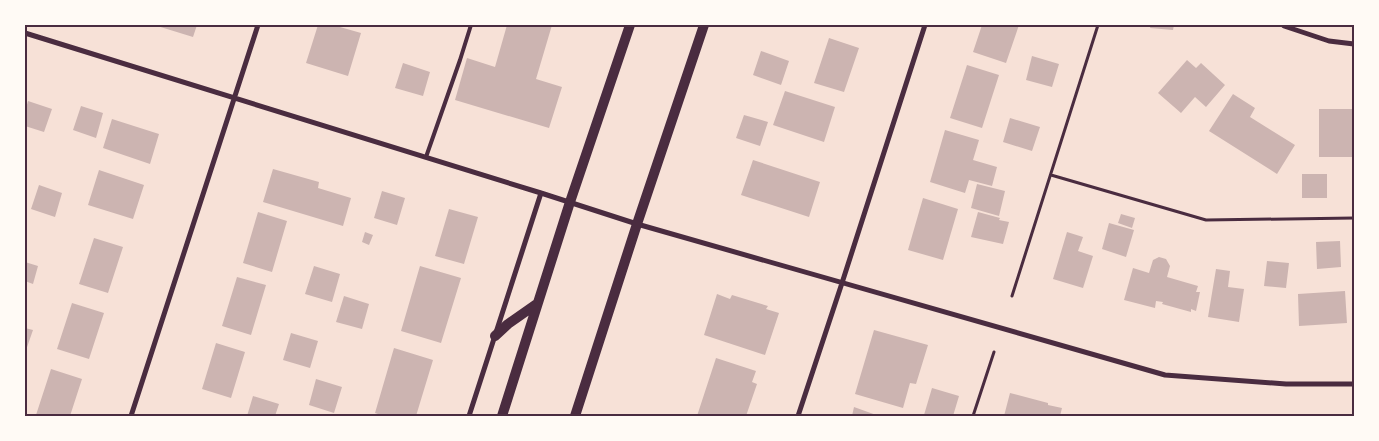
<svg xmlns="http://www.w3.org/2000/svg" width="1379" height="441" font-family="Inter,sans-serif">
  <style>
    .building { fill: #ccb4b1 }
    .lines { fill: none; stroke-linecap: round; stroke-linejoin: round }
    .path { stroke: #4a2c40; stroke-width: 3 }
    .service { stroke: #4a2c40; stroke-width: 4 }
    .minor { stroke: #4a2c40; stroke-width: 5 }
    .secondary { stroke: #4a2c40; stroke-width: 10 }
    .neatline { fill: none; stroke: #4a2c40; stroke-width: 2 }
  </style>
  <rect width="100%" height="100%" fill="#f7e1d7"/>
  <path class="building" d="M154 25H197L193 37Z
    M318 25H333L361 33 348 76 306 63Z
    M507 25H552L536 79 562 87 549 128 455 100 467 58 495 67Z
    M982 25H1019L1006 63 973 52Z
    M1151 25H1174L1173 30 1150 28Z
    M829 38 859 48 844 92 814 83Z
    M761 51 789 61 781 85 753 75Z
    M1032 56 1059 64 1052 87 1026 80Z
    M1187 60 1196 68 1201 63 1225 85 1206 107 1195 97 1181 113 1158 93Z
    M403 63 430 72 423 96 395 88Z
    M967 65 999 75 982 128 950 118Z
    M785 91 835 107 824 142 773 125Z
    M1233 94 1255 108 1250 117 1295 145 1277 174 1209 131Z
    M28 101 52 109 44 132 25 126V112Z
    M81 106 103 113 96 138 73 130Z
    M1319 109H1354V157H1319Z
    M744 115 768 122 760 146 736 138Z
    M1010 118 1040 127 1032 151 1003 142Z
    M112 119 159 134 150 164 103 148Z
    M945 130 979 140 973 160 997 167 992 186 969 180 965 193 930 182Z
    M753 160 820 182 809 217 741 195Z
    M273 169 319 182 318 188 351 198 343 226 263 202Z
    M99 170 144 185 133 219 88 205Z
    M1302 174H1327V198H1302Z
    M977 184 1005 191 999 216 971 208Z
    M39 185 62 193 55 217 31 209Z
    M382 191 405 198 397 225 374 218Z
    M923 198 958 209 943 260 908 250Z
    M449 209 478 217 464 264 435 256Z
    M258 212 287 221 272 272 243 263Z
    M978 212 1000 218 999 220 1009 222 1003 244 971 237Z
    M1121 214 1135 218 1132 228 1118 223Z
    M1109 223 1134 230 1126 257 1102 249Z
    M365 232 373 235 369 245 362 242Z
    M1067 232 1083 237 1078 251 1093 256 1083 288 1053 279Z
    M94 238 123 247 108 293 79 284Z
    M1340 241 1341 267 1317 269 1316 242Z
    M1159 257 1166 259 1170 266 1167 277 1198 286 1196 292H1200L1196 311 1191 309V312L1162 304 1163 302 1156 301 1155 308 1124 300 1133 268 1149 273 1153 260Z
    M1267 261 1289 263 1286 288 1264 286Z
    M25 262 38 266 33 284 25 281Z
    M314 266 340 274 332 302 305 294Z
    M420 266 461 278 441 343 401 331Z
    M1216 269 1230 271 1228 287 1244 289 1239 322 1208 317Z
    M237 277 266 285 251 335 222 326Z
    M1345 291 1347 323 1299 326 1298 294Z
    M717 294 730 299 732 295 768 306 766 309 779 313 765 355 704 335Z
    M344 296 369 304 362 329 336 322Z
    M72 303 104 313 89 359 57 349Z
    M25 328 33 330 25 353Z
    M874 330 928 345 916 384 910 383 903 408 855 394Z
    M291 333 318 341 310 368 283 360Z
    M216 343 245 352 231 398 202 389Z
    M394 348 433 360 416 416H384L375 413Z
    M716 358 756 371 752 382 757 384 746 416H697Z
    M51 369 82 379 70 416H40L36 415Z
    M316 379 342 387 334 413 309 405Z
    M932 388 959 396 953 416 924 415Z
    M1010 393 1048 403V405L1062 408 1060 416H1004Z
    M253 396 279 404 275 416H247Z
    M854 407 879 416H852Z"/>
  <g class="lines">
    <path class="path" d="M1051 175 1206 220 1354 218
      M1012 296 1098 25
      M973 416 994 352"/>
    <path class="service" d="M426 157 460 60 471 25"/>
    <path class="minor" d="M1284 26 1329 41 1354 44
      M25 33 541 193 637 224 1165 375 1286 384H1354
      M131 416 258 25
      M469 416 541 193
      M798 416 842 283 925 25"/>
    <path class="secondary" d="M495 336 508 324 538 303
      M502 416 570 202 630 25
      M575 416 637 224 704 25"/>
  </g>
  <rect width="1379" height="441" fill="none" stroke="#fffaf5" stroke-width="52"/>
  <rect x="26" y="26" width="1327" height="389" class="neatline"/>
</svg>
